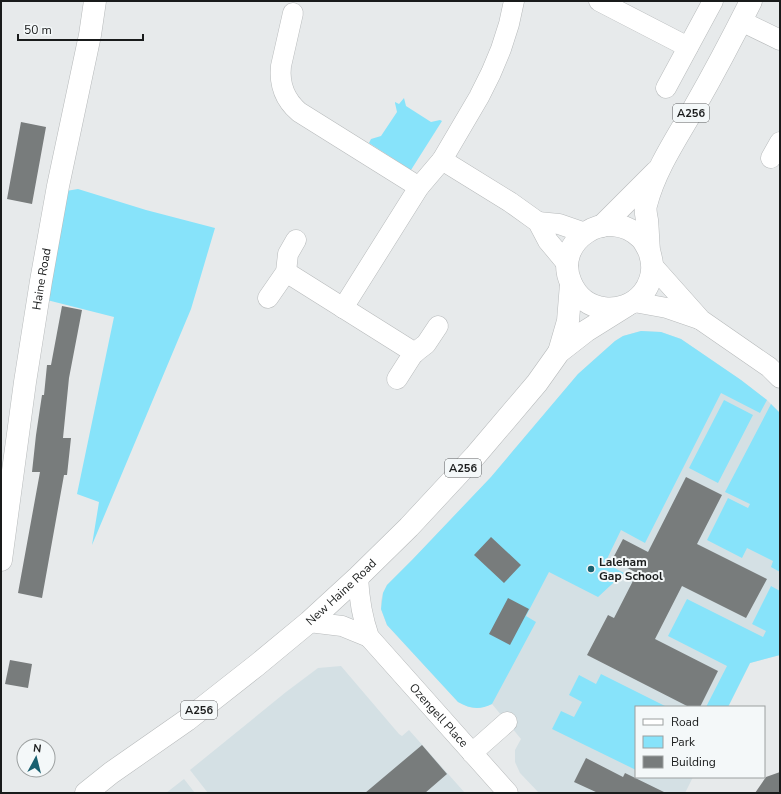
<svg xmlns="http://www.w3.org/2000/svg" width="781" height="794" font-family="'Nunito Sans',sans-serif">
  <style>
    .built { fill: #d4e0e4 }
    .green { fill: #87e3fa }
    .building { fill: #787c7c }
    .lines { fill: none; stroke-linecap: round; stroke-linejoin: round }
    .minor-casing { stroke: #b7babb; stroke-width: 21 }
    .tertiary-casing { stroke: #b7babb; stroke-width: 23 }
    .primary-casing { stroke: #b7babb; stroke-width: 23 }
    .minor { stroke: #fff; stroke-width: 20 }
    .tertiary { stroke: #fff; stroke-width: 22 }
    .primary { stroke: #fff; stroke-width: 22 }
    .poi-dot { fill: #196070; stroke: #f4f8f9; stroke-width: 1.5 }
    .labels { text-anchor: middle; stroke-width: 4; stroke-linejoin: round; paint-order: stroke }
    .shield { fill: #f4f8f9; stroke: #5b5d5e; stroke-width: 1 }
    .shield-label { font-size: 11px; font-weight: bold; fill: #191b1b }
    .street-label { font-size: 12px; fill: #191b1b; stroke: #f4f8f9 }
    .poi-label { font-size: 12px; font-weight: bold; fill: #191b1b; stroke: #f4f8f9; text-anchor: start }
  </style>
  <rect width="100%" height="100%" fill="#e7eaeb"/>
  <path class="built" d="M641 331 661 332 681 339 741 380 767 400 780 413V655L750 663 728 707H636V777H693L685 793H539L520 773 515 762V750L521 739 492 704 480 708H474L469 707 458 702 387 625 381 609V601L383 593 387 585 413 559 491 477 578 374 615 341 623 336Z
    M341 666 399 734 402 736 409 730 465 793H208L190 770 286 692 318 668Z
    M184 779 195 793H166Z"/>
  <path class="green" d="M404 98 406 106 431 122 440 120 442 121 411 170 369 143 371 139 381 136 397 112 395 103V102L399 104Z
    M78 189 146 210 215 228 191 309 92 545 99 502 77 494 114 317 47 300 66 191Z
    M641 331 661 332 681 339 741 380 767 400 760 413 721 393 645 543 621 530 605 563 624 573 598 597 549 572 526 616 536 622 492 704C480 710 470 709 458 702L387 625 381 609 383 593 387 585 413 559 491 477 578 374 615 341 623 336Z
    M724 400 753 415 718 483 689 468Z
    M771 404 780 413V572L771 567 773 561 747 548 742 558 707 540 728 498 748 508 750 504 725 492Z
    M771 586 780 591V655L750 663 728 707H706L727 666 668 636 687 599 763 637 766 631 752 624Z
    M601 674 667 707H636V770L552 729 561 711 574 717 582 702 569 695 579 675 596 684Z"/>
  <path class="building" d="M21 122 46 127 32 204 7 199Z
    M62 306 82 310 69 378 63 438H71L67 475H64L42 598 18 593 40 472H32L36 435 42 395H44L47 365H51Z
    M686 477 722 495 697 544 767 579 746 618 682 586 655 639 718 671 700 707H689L587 655 608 615 614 618 637 573 612 560 623 539 648 552Z
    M491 537 521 565 504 583 474 555Z
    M508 598 529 609 510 645 489 634Z
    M10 660 32 664 28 688 5 684Z
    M422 745 447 774 425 793H365Z
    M586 758 623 777 625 773 666 793H598L574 782Z
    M780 772V793H755L766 777Z"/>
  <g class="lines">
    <defs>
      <g id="minor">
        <path d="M599 1 688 47"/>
        <path d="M293 13 281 66C279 85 285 100 299 112L419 187"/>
        <path d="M741 21 780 40"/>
        <path d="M666 88 713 1"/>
        <path d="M771 158 780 142"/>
        <path d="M442 160 510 202 538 222 548 241 568 265"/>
        <path d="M538 222 559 224 585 233"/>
        <path d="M652 265 701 320 769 367 780 378"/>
        <path d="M286 272 415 353"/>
        <path d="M268 298 286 272 288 254 296 240"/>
        <path d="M634 302 667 308 699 319"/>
        <path d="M343 308 419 187 442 160 479 97 491 73 501 49 509 24 514 1"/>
        <path d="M397 379 413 354 426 344 438 326"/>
        <path id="s1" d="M358 577C359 598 362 617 369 637L508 793"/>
        <path d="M309 622 342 626 369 637"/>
        <path d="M472 753 507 722"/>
      </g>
      <g id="tertiary">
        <path id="s2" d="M1 560 25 382 41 281 58 186 90 35 95 1"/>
      </g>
      <g id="primary">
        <path d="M602 226 656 172"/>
        <path d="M649 251C647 247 644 241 641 238 608 205 552 241 571 283 584 313 623 317 643 293 649 286 653 274 652 265 652 260 650 255 649 250 648 240 648 230 647 220 646 215 645 209 646 205 655 170 676 139 694 108 714 73 733 37 751 1"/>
        <path d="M559 352 568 321 571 284"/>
        <path id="s3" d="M86 793 111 773 187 720 257 665 309 622 358 577 409 527 475 456 537 383 559 352 586 331 626 306"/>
      </g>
    </defs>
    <use href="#minor" class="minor-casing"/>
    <use href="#tertiary" class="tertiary-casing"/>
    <use href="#primary" class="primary-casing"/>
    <use href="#minor" class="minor"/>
    <use href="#tertiary" class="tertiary"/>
    <use href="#primary" class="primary"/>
  </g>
  <circle class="poi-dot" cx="591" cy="569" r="4"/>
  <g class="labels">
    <g class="shield">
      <rect x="673" y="104" width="36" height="18" rx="3"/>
      <rect x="445" y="459" width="36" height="18" rx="3"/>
      <rect x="181" y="701" width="36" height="18" rx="3"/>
    </g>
    <g class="shield-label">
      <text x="691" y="117">A256</text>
      <text x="463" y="472">A256</text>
      <text x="199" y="714">A256</text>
    </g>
    <g class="street-label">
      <text dy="4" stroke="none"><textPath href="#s2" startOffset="284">Haine Road</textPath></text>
      <text dy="4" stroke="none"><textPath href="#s3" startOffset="325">New Haine Road</textPath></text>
      <text dy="4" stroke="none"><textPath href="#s1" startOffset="166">Ozengell Place</textPath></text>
    </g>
    <g class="poi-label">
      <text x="599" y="566">Laleham<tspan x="599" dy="14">Gap School</tspan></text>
    </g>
  </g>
  <rect width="781" height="794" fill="none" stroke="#191b1b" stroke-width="4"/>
  <rect x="635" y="706" width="130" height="72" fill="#f4f8f9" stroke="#9ca0a0"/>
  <rect x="643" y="719" width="20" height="6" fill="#ffffff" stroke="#9ca0a0"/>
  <text x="671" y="726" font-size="12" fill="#191b1b">Road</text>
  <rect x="643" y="736" width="20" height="12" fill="#87e3fa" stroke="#9ca0a0"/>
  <text x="671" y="746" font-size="12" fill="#191b1b">Park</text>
  <rect x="643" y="756" width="20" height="12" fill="#787c7c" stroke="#9ca0a0"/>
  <text x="671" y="766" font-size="12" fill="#191b1b">Building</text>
  <g transform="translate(36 758) rotate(7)"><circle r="19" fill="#f4f8f9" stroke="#9ca0a0"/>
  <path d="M0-3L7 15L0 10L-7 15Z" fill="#196070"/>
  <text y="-6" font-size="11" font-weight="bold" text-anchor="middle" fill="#191b1b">N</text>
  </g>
  <path d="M18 34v6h125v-6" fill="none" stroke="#191b1b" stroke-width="2"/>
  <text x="24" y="34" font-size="12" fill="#191b1b" stroke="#f4f8f9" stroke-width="3" paint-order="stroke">50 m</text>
</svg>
